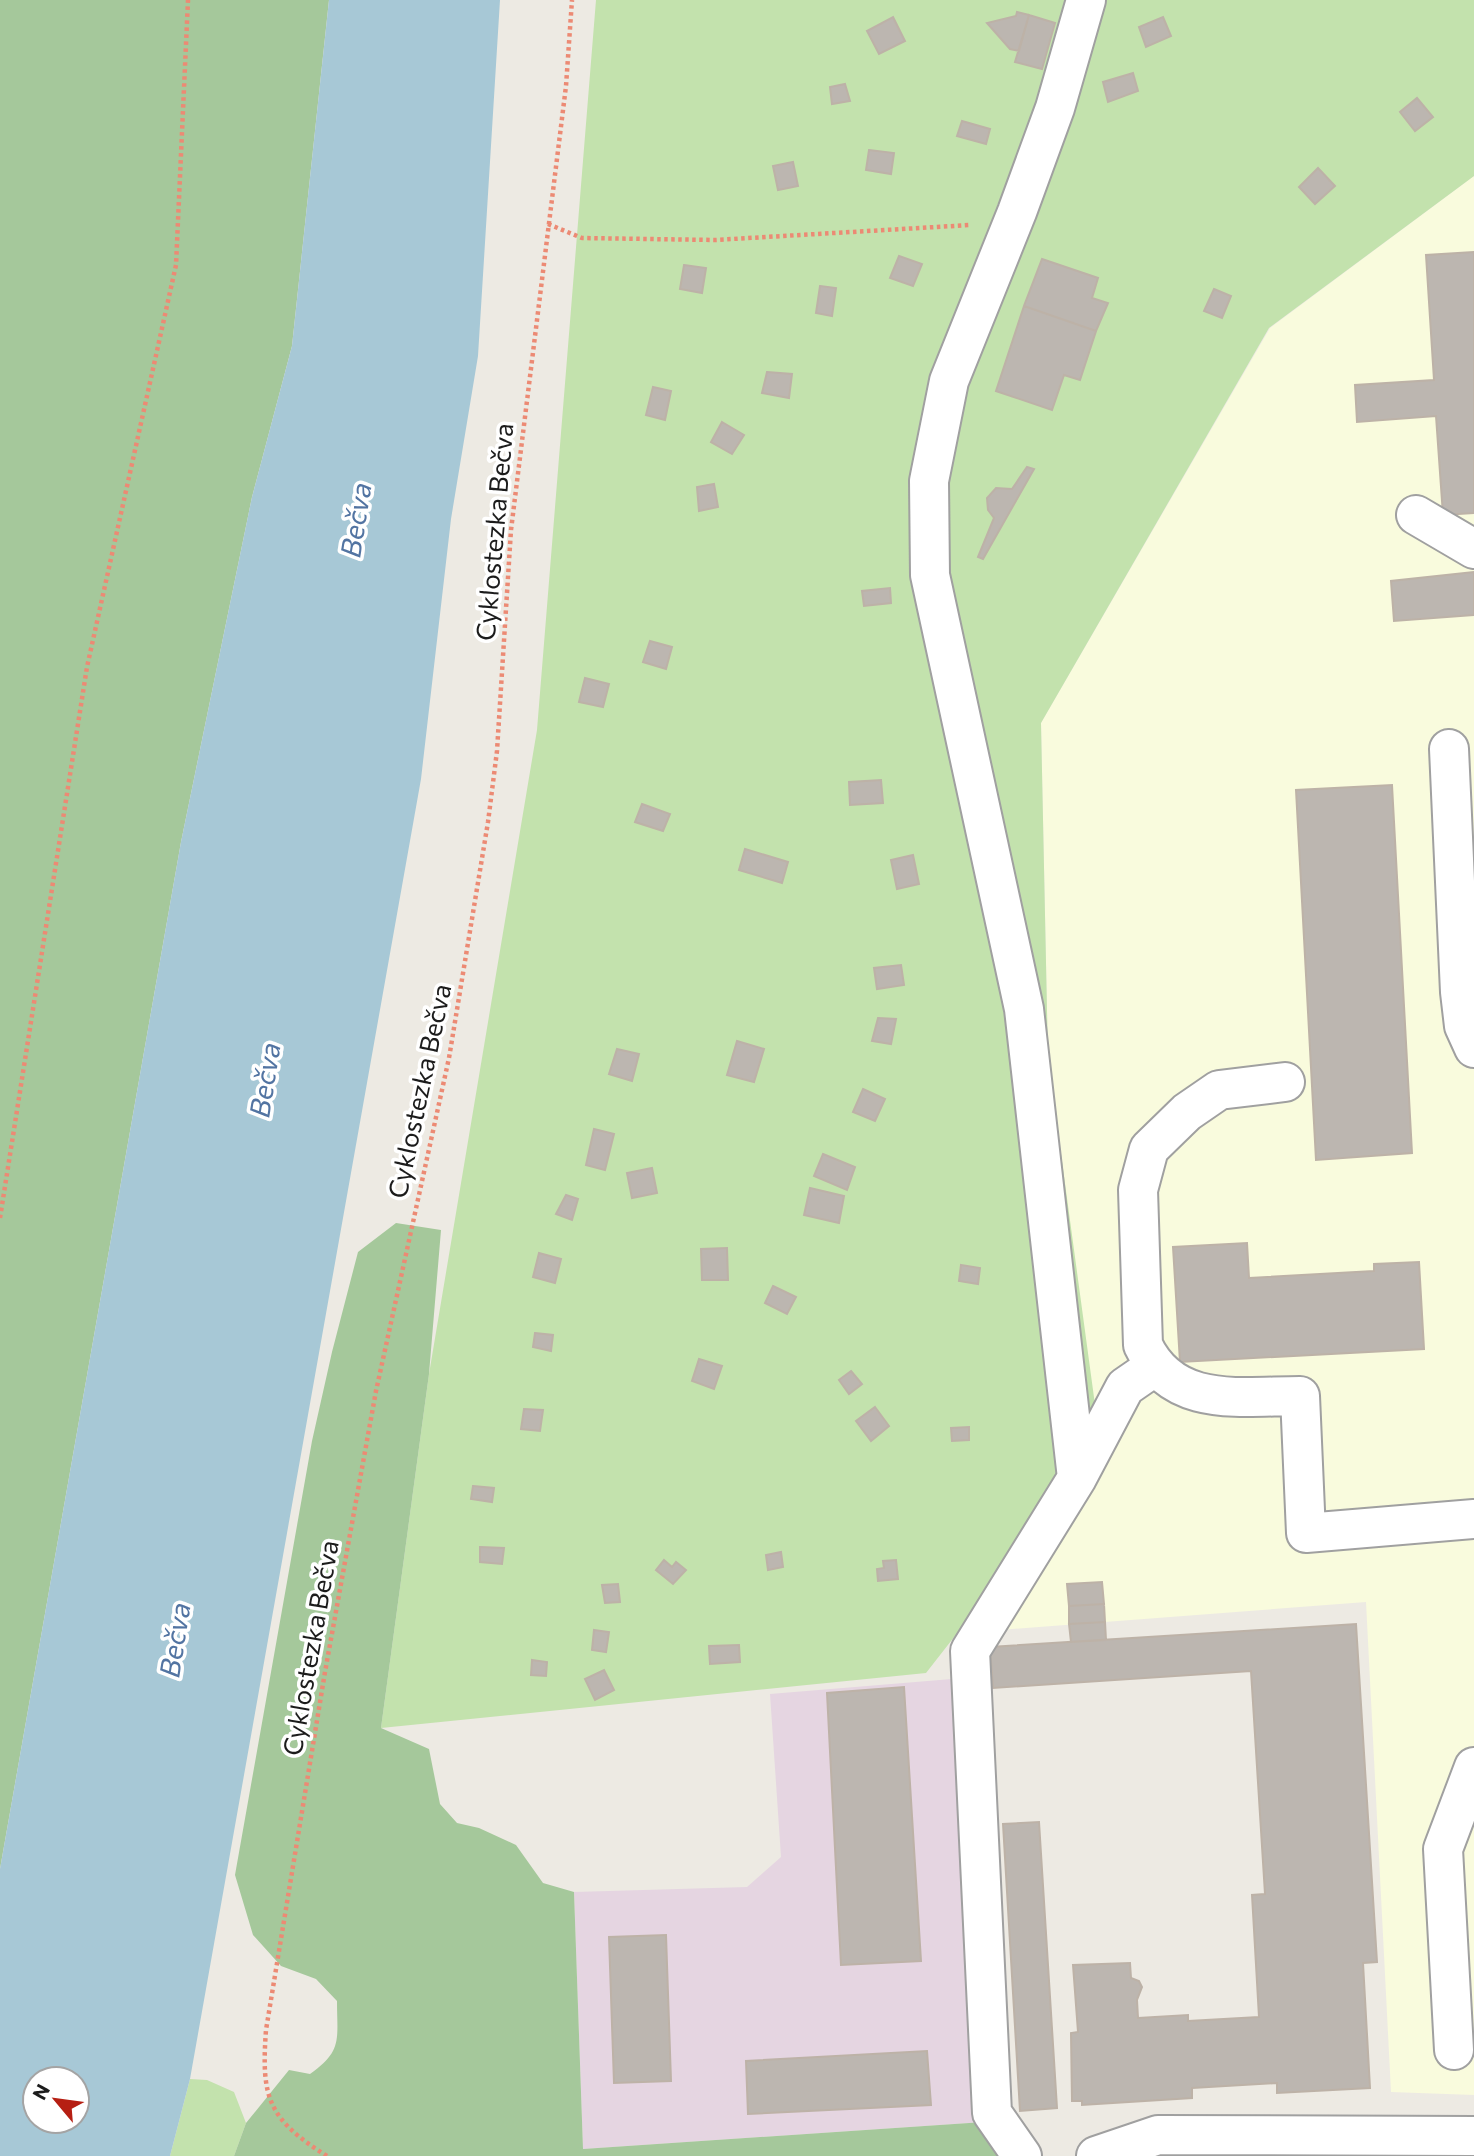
<svg xmlns="http://www.w3.org/2000/svg" width="1474" height="2156" font-family="Commissioner,sans-serif">
  <style>
    .industrial { fill: #e5d5e1 }
    .education { fill: #f9fbdd }
    .grass { fill: #c3e2ad }
    .forest { fill: #a5c89b }
    .water { fill: #a7c8d6; fill-rule: evenodd }
    .building { fill: #bcb6b0; stroke: #bdb2a7; stroke-width: 2 }
    .lines { fill: none; stroke-linecap: round; stroke-linejoin: round }
    .minor-casing { stroke: #a0a0a0; stroke-width: 42 }
    .path { stroke: #ec8a74; stroke-width: 4.5; stroke-dasharray: 3.5 3.5; stroke-linecap: butt }
    .minor { stroke: #fff; stroke-width: 38 }
    .labels { text-anchor: middle; stroke-width: 7; stroke-linejoin: round; paint-order: stroke }
    .street-label { font-size: 26px; fill: #1c1c1c; stroke: #fff }
    .water-label { font-size: 28px; font-style: italic; fill: #5274a2; stroke: #fff }
  </style>
  <rect width="100%" height="100%" fill="#edeae3"/>
  <path class="industrial" d="M964 1678 984 2122 583 2149 574 1892 747 1887 781 1857 770 1694Z"/>
  <path class="education" d="M1474 176V2095L1391 2092 1366 1602 1000 1630 1048 1058 1041 723 1270 328Z"/>
  <path class="grass" d="M596 0H1474V176L1269 328 1041 723 1048 1058 1101 1449 926 1673 381 1728 429 1374 537 730Z
    M190 2079 207 2080 234 2092 246 2123 234 2156H170Z"/>
  <path class="forest" d="M0 0H329L292 346 252 497 181 842 0 1869Z
    M396 1223 441 1230 429 1374 381 1728 429 1749 440 1804 457 1823 479 1828 516 1845 543 1883 574 1892 583 2149 984 2122 1004 2156H234L246 2123 289 2070 310 2074C343 2051 337 2039 337 2001L316 1979 281 1966 253 1935 235 1875 312 1441 332 1352 358 1252Z"/>
  <path class="water" d="M329 0H500L478 356 451 519 421 779 190 2079 170 2156H0V1869L181 842 252 497 292 346ZM35 2079H77V2121H35Z"/>
  <path class="building" d="M1017 12 1029 15 1019 51 1010 49 987 23 1016 16Z
    M1029 15 1055 23 1042 69 1015 62Z
    M893 17 905 41 879 54 867 31Z
    M1163 17 1171 36 1146 47 1139 27Z
    M1133 73 1138 91 1108 102 1103 82Z
    M845 84 850 101 832 104 830 87Z
    M1417 98 1433 117 1415 131 1400 112Z
    M962 121 990 129 986 144 957 136Z
    M869 150 894 153 891 174 866 170Z
    M793 162 798 186 778 190 773 166Z
    M1318 168 1335 186 1315 204 1299 187Z
    M1474 252V513L1443 515 1436 416 1357 422 1355 385 1434 380 1426 255Z
    M899 256 922 264 913 286 890 278Z
    M1042 259 1098 278 1092 298 1108 303 1096 331 1024 306Z
    M684 265 706 268 702 293 680 289Z
    M820 286 836 288 832 316 816 313Z
    M1214 289 1231 296 1222 318 1204 311Z
    M1024 306 1096 331 1080 380 1064 375 1052 410 996 391Z
    M767 372 792 374 789 398 762 393Z
    M653 387 671 391 665 420 646 415Z
    M722 422 744 435 732 454 711 442Z
    M1027 467 1034 469 983 559 978 557 994 518 988 510 987 498 996 488 1012 489Z
    M714 484 718 507 699 511 697 487Z
    M1474 572V615L1394 621 1391 581Z
    M890 588 891 603 864 606 862 591Z
    M650 641 672 647 666 669 643 662Z
    M585 678 609 684 603 707 579 702Z
    M881 780 883 803 850 805 849 782Z
    M1392 785 1412 1153 1316 1160 1296 790Z
    M642 804 670 814 663 831 635 822Z
    M745 849 788 862 782 883 739 870Z
    M913 855 919 884 897 889 891 860Z
    M901 965 904 985 877 989 874 968Z
    M878 1018 896 1019 891 1044 872 1041Z
    M737 1041 764 1049 754 1082 727 1075Z
    M617 1049 639 1054 632 1081 609 1074Z
    M863 1089 885 1099 875 1121 853 1112Z
    M594 1129 614 1134 605 1170 586 1165Z
    M823 1154 855 1167 847 1190 814 1176Z
    M652 1168 657 1193 632 1198 627 1173Z
    M810 1188 844 1196 839 1223 804 1215Z
    M566 1195 578 1199 572 1220 556 1214Z
    M1247 1243 1249 1278 1374 1271V1264L1419 1262 1424 1349 1180 1362 1173 1247Z
    M727 1248 728 1280H702L701 1249Z
    M539 1253 561 1259 555 1283 533 1277Z
    M961 1265 980 1268 978 1284 959 1281Z
    M773 1286 796 1297 787 1314 765 1303Z
    M535 1333 553 1335 551 1351 533 1347Z
    M699 1359 722 1366 714 1389 692 1381Z
    M851 1371 862 1384 849 1394 839 1380Z
    M875 1407 889 1426 871 1441 856 1421Z
    M524 1409 543 1410 540 1431 521 1429Z
    M969 1427V1440L952 1441 951 1428Z
    M473 1486 494 1488 492 1502 471 1499Z
    M480 1547 504 1548 502 1564 480 1562Z
    M781 1552 783 1567 768 1570 766 1555Z
    M664 1560 672 1567 676 1562 686 1570 673 1584 656 1570Z
    M896 1560 898 1579 878 1581 877 1569 884 1568 883 1561Z
    M1102 1582 1104 1604 1069 1606 1067 1584Z
    M618 1584 620 1602 605 1603 602 1585Z
    M1104 1604 1105 1622 1069 1624V1606Z
    M1105 1622 1106 1640 1071 1642 1069 1624Z
    M1356 1624 1377 1962 1363 1963 1370 2088 1277 2093V2083L1192 2088V2098L1082 2105V2101H1072L1071 2033 1078 2032 1073 1965 1130 1963 1131 1978 1139 1981 1142 1987 1137 2000 1138 2018 1188 2015V2021L1259 2017 1252 1895 1265 1894 1251 1671 993 1688 990 1647Z
    M594 1630 609 1632 606 1652 592 1650Z
    M739 1645 740 1662 710 1664 709 1646Z
    M532 1660 547 1662 546 1676 531 1675Z
    M604 1670 614 1690 595 1700 585 1679Z
    M904 1687 921 1961 841 1965 827 1693Z
    M1039 1822 1057 2108 1020 2111 1003 1824Z
    M666 1935 671 2081 614 2083 609 1937Z
    M927 2051 931 2105 748 2114 746 2061Z"/>
  <g class="lines">
    <defs>
      <path id="minor" d="M1416 515 1474 549
        M1449 749 1460 992 1464 1026 1474 1048
        M1285 1082 1219 1090 1187 1112 1149 1149 1138 1190 1143 1345C1173 1409 1240 1396 1300 1396L1306 1533 1474 1519
        M1077 1478 1024 1009 930 575 929 481 949 381 1017 212 1055 108 1086 0
        M1454 2050 1443 1849 1474 1767
        M1022 2156 992 2113 970 1651 1077 1478 1125 1387 1154 1367
        M1096 2156 1158 2135 1474 2136"/>
    </defs>
    <use href="#minor" class="minor-casing"/>
    <path class="path" d="M548 224 582 238 715 240 970 225
      M0 1218 87 667 176 265 188 0
      M327 2156C268 2119 261 2098 266 2030L325 1672 376 1391 449 1058 488 822 497 751 511 530 566 86 572 0"/>
    <use href="#minor" class="minor"/>
  </g>
  <g class="labels">
    <g class="street-label">
      <text transform="translate(495 532) rotate(-85)" y="9">Cyklostezka Bečva</text>
      <text transform="translate(420 1091) rotate(-78)" y="9">Cyklostezka Bečva</text>
      <text transform="translate(311 1648) rotate(-80)" y="9">Cyklostezka Bečva</text>
    </g>
    <g class="water-label">
      <text transform="translate(356 520) rotate(-81)" y="10">Bečva</text>
      <text transform="translate(265 1080) rotate(-81)" y="10">Bečva</text>
      <text transform="translate(175 1640) rotate(-81)" y="10">Bečva</text>
    </g>
  </g>
  <g transform="translate(56 2100) rotate(299)"><circle r="33" fill="#ffffff" stroke="#a4a4a4" stroke-width="2"/>
  <path d="M0-5L12 26L0 18L-12 26Z" fill="#b61f13"/>
  <text y="-10" font-size="19" font-weight="bold" text-anchor="middle" fill="#1c1c1c">N</text>
  </g>
</svg>
